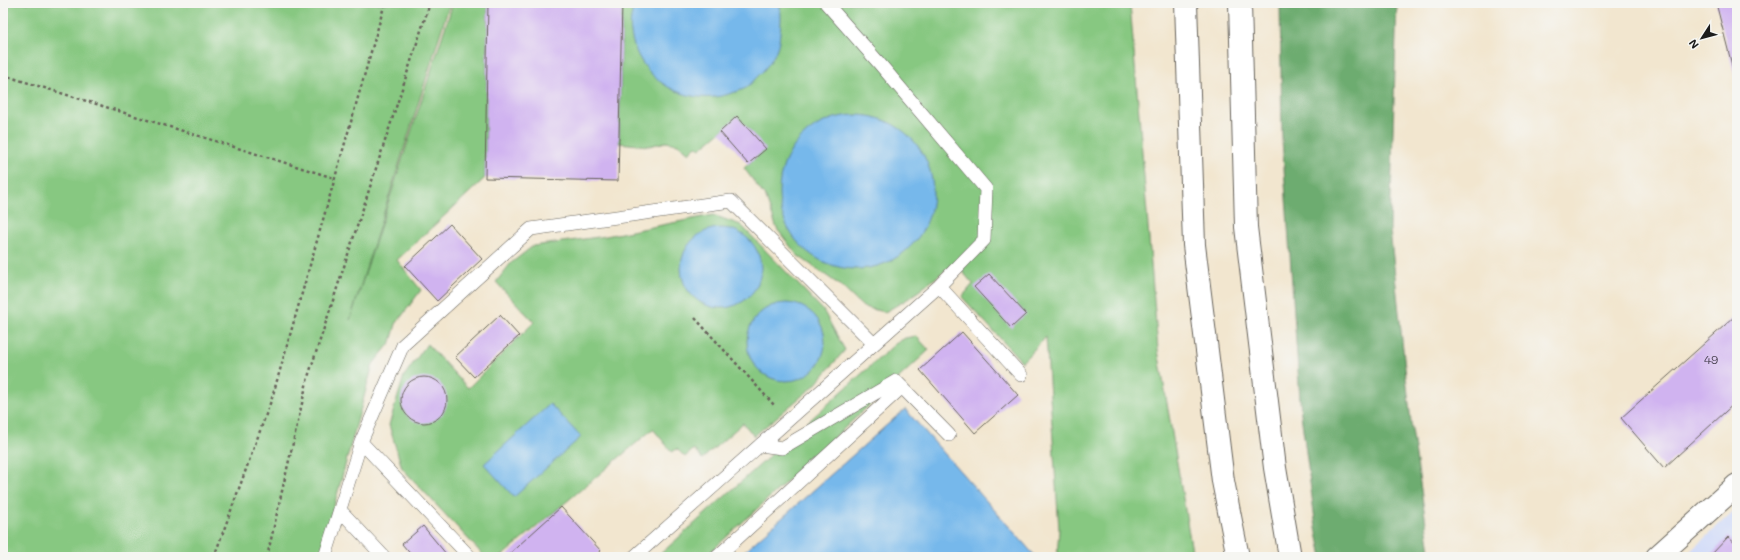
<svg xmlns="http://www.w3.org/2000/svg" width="1740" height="560" font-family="Mali,sans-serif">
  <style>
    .built { fill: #d0daf9 }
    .green { fill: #87c881; stroke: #52724e }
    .forest { fill: #6dac6f; stroke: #446446 }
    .water { fill: #76b8eb; stroke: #496a84 }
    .building { fill: #d0b3f0 }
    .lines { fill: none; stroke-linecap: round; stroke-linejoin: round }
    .service-casing { stroke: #67635b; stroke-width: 14 }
    .minor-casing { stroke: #67635b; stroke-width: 24 }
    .motorway-casing { stroke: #67635b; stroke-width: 24 }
    .path { stroke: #67635b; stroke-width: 2.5; stroke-dasharray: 3 3; stroke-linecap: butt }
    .service { stroke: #fff; stroke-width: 13 }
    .minor { stroke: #fff; stroke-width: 22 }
    .motorway { stroke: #fff; stroke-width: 22 }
    .labels { text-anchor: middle; stroke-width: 3.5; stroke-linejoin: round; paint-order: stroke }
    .number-label { font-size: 12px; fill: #494251 }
  </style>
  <rect width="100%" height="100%" fill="#f6f6f2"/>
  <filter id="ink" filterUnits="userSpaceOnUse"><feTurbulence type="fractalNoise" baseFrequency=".025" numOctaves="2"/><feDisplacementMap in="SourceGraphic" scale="8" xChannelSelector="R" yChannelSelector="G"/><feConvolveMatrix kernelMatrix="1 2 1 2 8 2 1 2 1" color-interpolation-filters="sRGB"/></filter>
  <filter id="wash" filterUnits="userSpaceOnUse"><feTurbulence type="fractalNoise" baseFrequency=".012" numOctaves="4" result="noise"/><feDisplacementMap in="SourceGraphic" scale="16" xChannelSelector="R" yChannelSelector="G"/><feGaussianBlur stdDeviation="0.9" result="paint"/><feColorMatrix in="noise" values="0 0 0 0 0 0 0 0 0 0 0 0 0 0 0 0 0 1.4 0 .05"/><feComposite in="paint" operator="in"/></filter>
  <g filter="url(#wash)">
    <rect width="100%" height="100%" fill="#f2e6cf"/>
    <path class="built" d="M1737 508V557H1684Z"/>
    <path class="green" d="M3 3H450L350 320 453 3H488L485 178 397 260 421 290 396 324 391 342 373 364 320 557H3Z
      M622 3H1130L1158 350 1193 557H1057L1059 529 1046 337 1022 362 962 297 973 284 955 263 911 297 885 312 863 307 841 286 797 255 777 229 766 198 744 168 765 149 738 117 700 149 696 146 689 153 678 144 666 142 649 146 619 143Z
      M713 215 741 225 823 310 845 350 814 386 754 436 743 423 702 459 694 449 685 457 677 449 672 452 653 429 502 556 503 557H485L402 468 389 425 404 376 427 344 468 388 534 322 496 282 511 263 533 246 606 236Z
      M916 336 929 350 705 557H657L895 344 905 338Z"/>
    <path class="forest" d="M1280 3H1397L1390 230 1411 422 1431 557H1322L1316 528 1301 414 1282 140Z"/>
    <path class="water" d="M634 3H779C782 13 781 23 780 33 779 51 770 65 757 77 753 81 750 85 746 88 742 90 736 92 732 93 688 109 638 80 631 33 629 23 632 13 634 3Z
      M779 192a77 77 0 1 1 154 0a77 77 0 1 1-154 0Z
      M681 268a40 40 0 1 1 80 0a40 40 0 1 1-80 0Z
      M747 342a39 39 0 1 1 78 0a39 39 0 1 1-78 0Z
      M550 404 581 437 514 497 484 464Z
      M905 409 1036 557H738Z"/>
    <g id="blocks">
      <path class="building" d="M488 3H622L618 181 485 178Z
        M1716 3H1737V81H1736Z
        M737 116 766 149 748 164 720 132Z
        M450 224 482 259 437 301 405 266Z
        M989 274 1026 314 1011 328 974 287Z
        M500 315 519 336 474 377 455 357Z
        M1734 317 1737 320V401L1664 468 1621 418Z
        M962 332 1018 395 975 433 920 370Z
        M401 400a23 23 0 1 1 46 0a23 23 0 1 1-46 0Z
        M561 507 601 551 594 557H550L547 553 542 557H508L507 556Z
        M423 526 447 555 445 557H413L402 544Z
        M1728 537 1737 545V557H1714L1711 555Z
        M357 554 367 557H345V556Z"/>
    </g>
  </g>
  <g filter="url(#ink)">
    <use href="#blocks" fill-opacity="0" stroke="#67635b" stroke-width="1"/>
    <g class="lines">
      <defs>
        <path id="service" d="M826 3 879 63 986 189 984 240 939 286 874 344
          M939 286 1021 375
          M361 442 470 557
          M760 445 782 448 896 381 949 435
          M340 510 384 557
          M325 557 361 442 403 345 531 229 731 201 874 344 634 557
          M717 557 902 387"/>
        <path id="minor" d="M1657 557 1737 485"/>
        <path id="motorway" d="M1186 3 1194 245 1223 481 1238 557
          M1240 3 1246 227 1275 468 1290 557"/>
      </defs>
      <use href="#service" class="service-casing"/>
      <use href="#minor" class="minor-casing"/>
      <use href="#motorway" class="motorway-casing"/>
      <path class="path" d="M3 75 334 178
        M695 318 774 405
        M214 557 272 398 385 3
        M267 557 308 377 430 3"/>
      <use href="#service" class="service"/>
      <use href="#minor" class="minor"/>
      <use href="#motorway" class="motorway"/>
    </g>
  </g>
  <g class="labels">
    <g class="number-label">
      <text x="1711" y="364">49</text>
    </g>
  </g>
  <rect width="1740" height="560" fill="none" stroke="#f6f6f2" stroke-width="16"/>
  <g transform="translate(1702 38) rotate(234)" stroke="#f6f6f2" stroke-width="3" paint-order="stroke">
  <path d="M0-3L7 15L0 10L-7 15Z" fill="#1c1c1c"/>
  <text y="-6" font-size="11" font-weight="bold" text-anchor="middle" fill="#1c1c1c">N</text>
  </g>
</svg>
